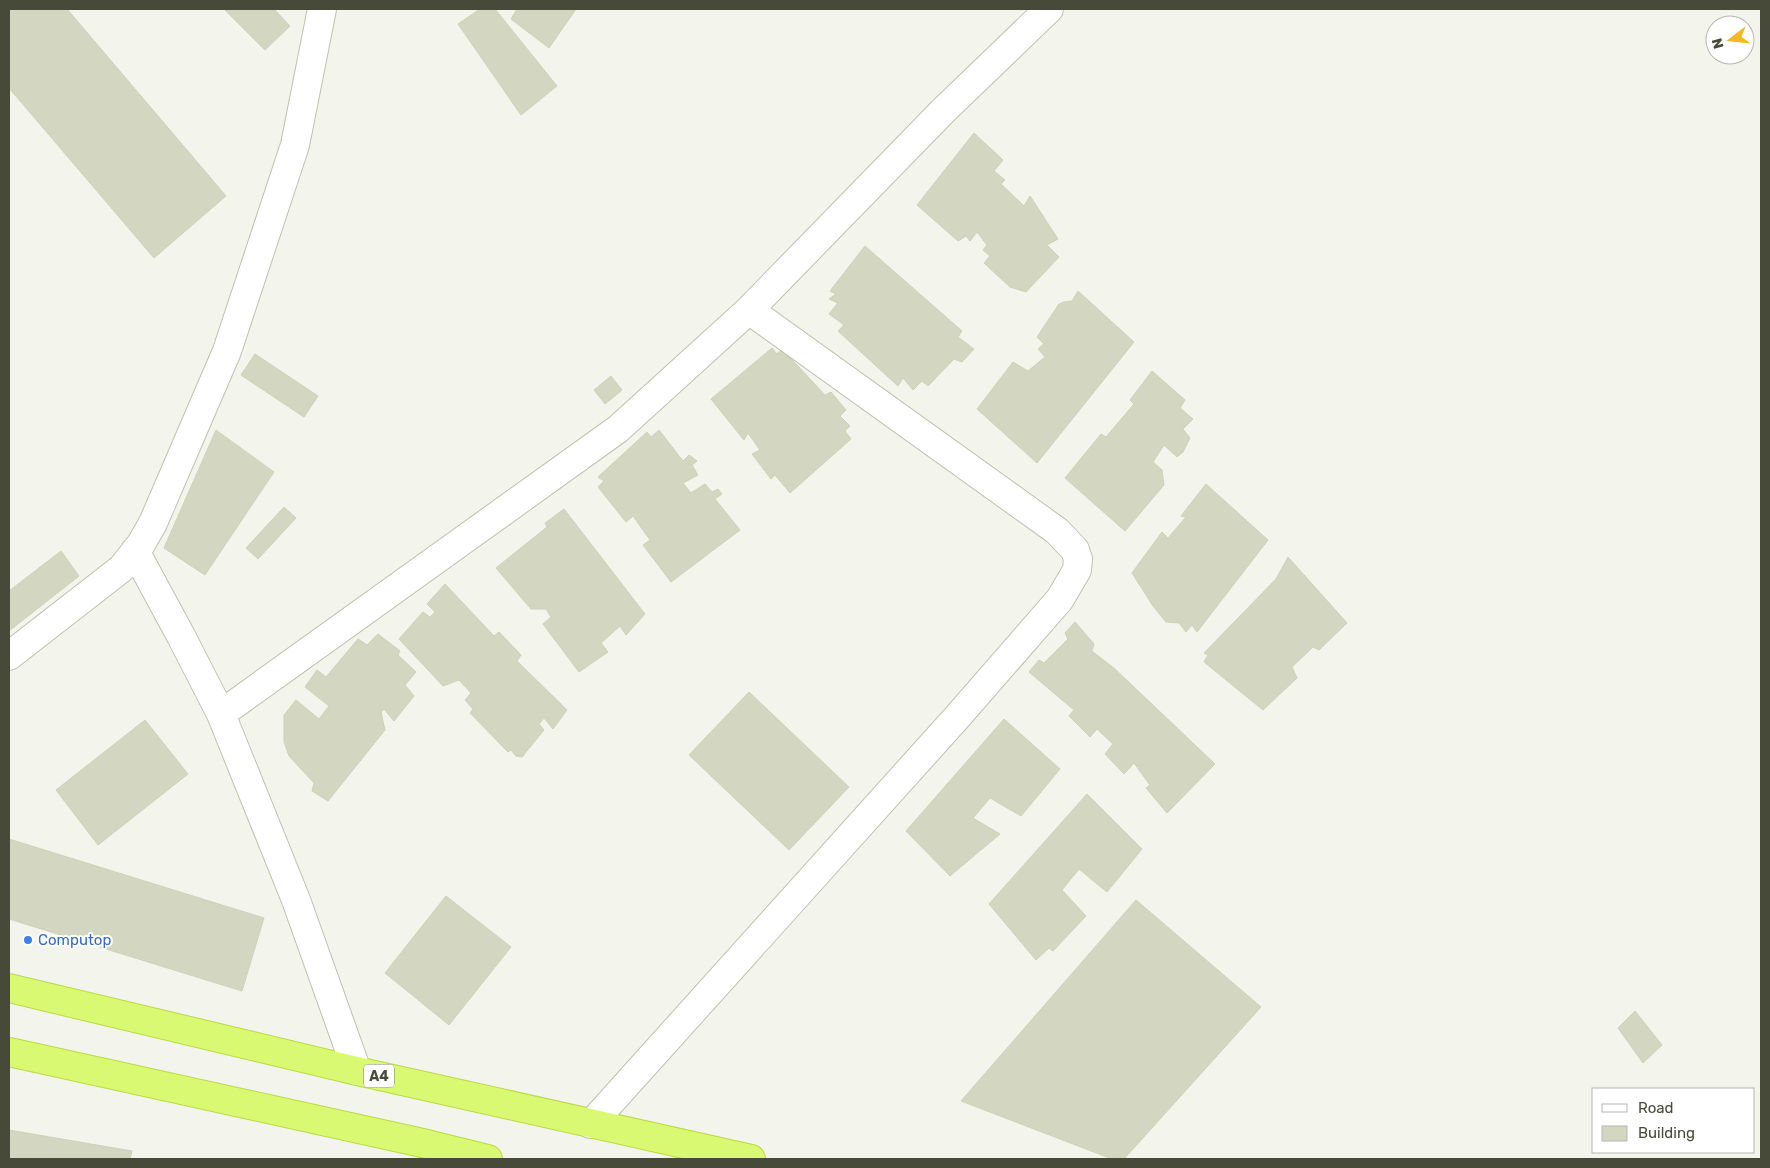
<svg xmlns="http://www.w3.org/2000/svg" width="1770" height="1168" font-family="Rubik,sans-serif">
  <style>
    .building { fill: #d3d7c2; stroke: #ccd2b5 }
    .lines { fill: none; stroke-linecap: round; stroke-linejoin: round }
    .minor-casing { stroke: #bdc1ae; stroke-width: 30 }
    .highway-casing { stroke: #bbd942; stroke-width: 30 }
    .minor { stroke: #fff; stroke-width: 28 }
    .highway { stroke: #daf973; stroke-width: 28 }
    .shop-dot { fill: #3f7fe0; stroke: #fff; stroke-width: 2 }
    .labels { text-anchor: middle; stroke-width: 4; stroke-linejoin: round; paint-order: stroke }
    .shield { fill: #fff; stroke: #7e8074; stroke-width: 1 }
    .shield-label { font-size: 14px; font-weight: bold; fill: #474a39 }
    .shop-label { font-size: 15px; fill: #366cbe; stroke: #fff; text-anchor: start }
  </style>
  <rect width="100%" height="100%" fill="#f3f5ec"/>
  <path class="building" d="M9 9H67L226 196 154 258 9 88Z
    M224 9H274L290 26 265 50Z
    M480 9H495L557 86 521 115 458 24Z
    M517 9H576L549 48 511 19Z
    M974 133 1003 160 994 171 1005 180 1001 184 1024 206 1030 196 1058 239 1047 245 1059 257 1026 292 1010 287 984 263 990 256 983 250 987 245 977 232 970 241 966 236 958 241 917 205Z
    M865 246 962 331 958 337 974 349 962 362 954 359 928 386 922 381 913 390 903 378 898 386 838 331 844 325 829 314 838 303 829 299 836 294 830 291Z
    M1078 291 1134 342 1037 463 977 409 1013 362 1028 371 1045 357 1038 349 1044 344 1037 337 1059 304 1064 302 1072 301Z
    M772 348 777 354 782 349 825 395 831 392 846 410 840 416 850 426 845 431 851 439 790 493 775 475 771 479 752 454 760 450 748 433 744 440 711 399Z
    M255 354 318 396 304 417 241 375Z
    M1152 371 1185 400 1180 408 1193 419 1183 429 1190 438 1183 452 1177 457 1164 445 1153 462 1162 470 1164 485 1125 531 1065 478 1101 434 1106 437 1134 404 1130 400Z
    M611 376 622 390 605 404 594 390Z
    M216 430 274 472 205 575 164 548Z
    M659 430 683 461 689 455 697 461 692 465 698 475 683 483 691 493 705 484 712 492 718 489 722 494 715 499 740 530 671 582 643 545 650 540 633 516 626 522 598 487 604 481 598 477 647 432 651 437Z
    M1206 484 1268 540 1197 632 1192 625 1186 632 1179 623 1166 622 1153 606 1132 573 1162 532 1168 538 1186 517 1181 516Z
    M284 507 296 518 258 559 246 548Z
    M564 509 645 614 626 635 620 626 601 643 608 652 579 672 543 624 551 617 546 609H531L496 568 547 527 545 523Z
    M61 551 79 576 9 631V591Z
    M1288 557 1347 623 1319 650 1313 647 1292 667 1297 678 1263 710 1204 662 1208 655 1204 653 1276 579Z
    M445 584 494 636 499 632 521 655 517 661 567 710 553 729 544 718 539 724 544 730 522 757 516 756 511 750 508 752 470 713 473 709 465 700 471 693 459 680 443 686 399 639 423 612 430 617 435 612 427 604Z
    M1075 622 1094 644 1092 651 1115 669 1215 764 1167 813 1146 788 1150 785 1134 763 1124 774 1105 754 1113 744 1097 729 1090 737 1069 716 1074 710 1029 672 1039 660 1044 663 1068 639 1065 633Z
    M378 634 400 651 398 655 416 672 405 685 414 696 394 721 384 709 381 712 385 730 328 801 312 791 314 783 289 756 284 742V715L296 700 319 719 329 706 305 687 317 670 326 677 358 639 367 645Z
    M749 692 849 787 789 850 689 755Z
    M1004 719 1060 769 1021 816 990 798 973 818 1000 834 950 876 906 831Z
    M145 720 188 774 98 845 56 790Z
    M1087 794 1142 849 1107 892 1079 869 1062 890 1086 916 1053 951 1049 948 1036 960 989 904Z
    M9 839 264 918 242 991 9 919Z
    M446 896 511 947 449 1025 385 973Z
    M1136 900 1261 1007 1124 1159H1112L961 1101Z
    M1635 1011 1662 1045 1643 1063 1618 1028Z
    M9 1130 132 1151 130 1159H9Z"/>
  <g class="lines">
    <defs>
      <path id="minor" d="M135 551 181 636 221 714 296 900 357 1071
        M9 656 122 568 141 544 153 523 227 351 295 145 322 9
        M221 714 618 429 749 310 943 111 1049 9
        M591 1124 959 715 1060 599 1077 570 1078 559 1075 550 1057 531 749 310"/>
      <path id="highway" d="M9 988 357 1071 751 1159
        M9 1052 427 1144 488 1159"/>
    </defs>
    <use href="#minor" class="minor-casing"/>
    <use href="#highway" class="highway-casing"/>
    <use href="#minor" class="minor"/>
    <use href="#highway" class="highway"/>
  </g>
  <circle class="shop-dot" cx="28" cy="940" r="5"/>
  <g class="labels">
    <rect class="shield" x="364" y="1064.5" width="30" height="23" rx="4"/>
    <g class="shield-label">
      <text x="379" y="1081">A4</text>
    </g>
    <g class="shop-label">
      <text x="38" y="945">Computop</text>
    </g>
  </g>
  <rect width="1770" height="1168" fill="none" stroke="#474a39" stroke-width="20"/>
  <rect x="1592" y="1088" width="162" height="65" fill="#ffffff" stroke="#b5b7b0"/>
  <rect x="1602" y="1104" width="25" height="8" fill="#ffffff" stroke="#b5b7b0"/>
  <text x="1638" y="1113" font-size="15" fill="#474a39">Road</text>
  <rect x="1602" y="1126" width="25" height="15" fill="#d3d7c2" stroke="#b5b7b0"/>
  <text x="1638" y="1138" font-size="15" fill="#474a39">Building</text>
  <g transform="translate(1730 40) rotate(254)"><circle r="24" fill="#ffffff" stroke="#b5b7b0"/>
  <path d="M0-4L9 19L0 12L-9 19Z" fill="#f3b925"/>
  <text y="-8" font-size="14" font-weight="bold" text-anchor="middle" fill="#474a39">N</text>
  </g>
</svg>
